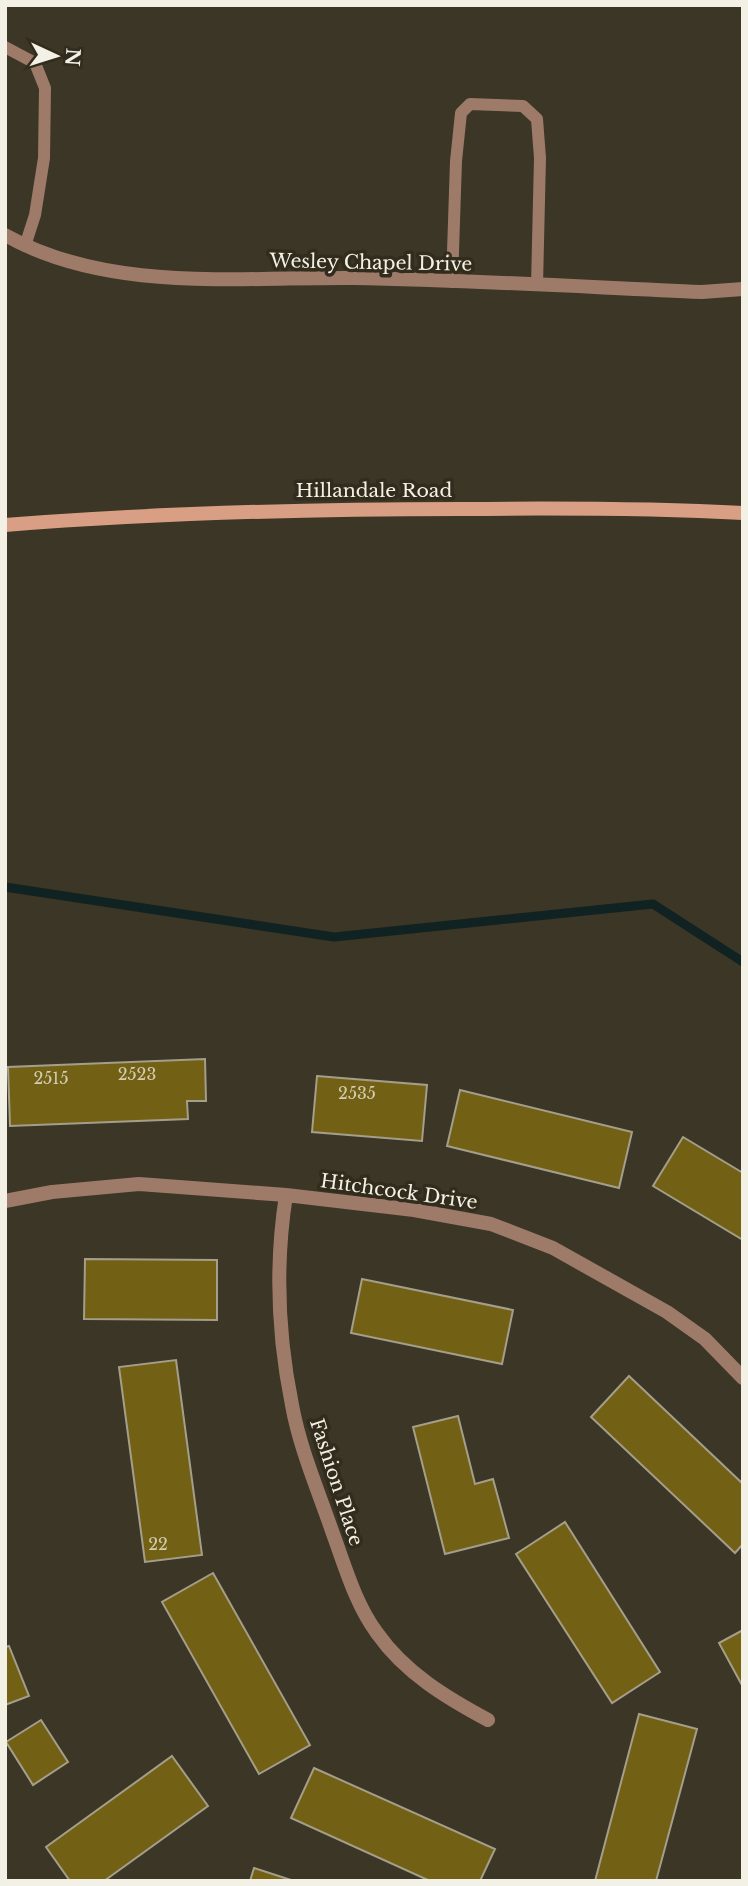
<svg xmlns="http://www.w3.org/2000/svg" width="748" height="1886" font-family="'Libre Baskerville',serif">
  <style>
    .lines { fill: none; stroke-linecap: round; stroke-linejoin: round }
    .stream { stroke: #102222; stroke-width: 9 }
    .building { fill: #726115; stroke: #a49e8b; stroke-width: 2 }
    .lane { stroke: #9e7a69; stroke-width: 12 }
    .street { stroke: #9e7a69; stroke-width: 14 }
    .secondary { stroke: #d99f85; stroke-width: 14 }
    .labels { text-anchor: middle; stroke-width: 7; stroke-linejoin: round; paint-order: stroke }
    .number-label { font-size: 16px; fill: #d3ccb1 }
    .street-label { font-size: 19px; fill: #f3f0e5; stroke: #312c1c }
  </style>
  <rect width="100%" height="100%" fill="#3b3625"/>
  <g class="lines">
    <path class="stream" d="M5 887 334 937 653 904 743 962"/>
  </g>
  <path class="building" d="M205 1059 206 1101H187L188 1119 10 1126 8 1067Z
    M317 1076 427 1085 422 1141 312 1132Z
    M460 1090 632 1132 619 1188 447 1146Z
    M683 1137 743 1173V1240L653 1186Z
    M85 1259 217 1260V1320L84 1319Z
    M362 1279 513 1310 502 1364 351 1333Z
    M176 1360 202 1555 145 1562 119 1367Z
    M629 1376 743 1484V1544L735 1553 591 1417Z
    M458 1416 475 1484 493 1479 509 1538 445 1554 413 1427Z
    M565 1522 660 1672 612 1703 516 1554Z
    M213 1573 310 1745 259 1774 162 1602Z
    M743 1630V1687L719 1643Z
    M9 1646 29 1696 5 1705V1647Z
    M639 1714 697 1729 656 1881H595Z
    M41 1720 68 1762 33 1785 6 1742Z
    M172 1756 208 1806 104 1881H70L46 1847Z
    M314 1768 495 1849 480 1881H430L291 1818Z
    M254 1868 294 1881H250Z"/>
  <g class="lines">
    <path class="lane" d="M5 47 35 63 45 88 44 158 35 215 25 246
      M452 282 456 161 461 113 470 104 523 106 537 119 540 158 537 285"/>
    <path class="street" d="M5 235C108 293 239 277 353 278 469 280 586 287 702 292L743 289
      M286 1195C275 1265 278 1336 292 1405 300 1449 318 1490 332 1531 345 1566 355 1603 377 1633 405 1673 447 1698 488 1720
      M5 1201 52 1192 139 1184 286 1195 414 1210 491 1224 553 1248 667 1312 705 1339 743 1378"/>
    <path class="secondary" d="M5 525C157 513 309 509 461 509 555 508 649 508 743 513"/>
  </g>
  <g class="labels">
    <g class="number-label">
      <text x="137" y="1080">2523</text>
      <text x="51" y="1084">2515</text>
      <text x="357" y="1099">2535</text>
      <text x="158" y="1550">22</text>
    </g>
    <g class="street-label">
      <text transform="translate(371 262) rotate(1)" y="7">Wesley Chapel Drive</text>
      <text x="374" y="497">Hillandale Road</text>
      <text transform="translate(399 1191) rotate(8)" y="7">Hitchcock Drive</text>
      <text transform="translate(337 1482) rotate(72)" y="7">Fashion Place</text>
    </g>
  </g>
  <rect width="748" height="1886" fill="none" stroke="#f3f0e5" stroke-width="14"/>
  <g transform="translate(56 56) rotate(94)" stroke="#312c1c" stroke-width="5" paint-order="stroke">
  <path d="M0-5L12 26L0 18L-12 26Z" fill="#f3f0e5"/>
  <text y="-10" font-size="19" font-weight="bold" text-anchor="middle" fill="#f3f0e5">N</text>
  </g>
</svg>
